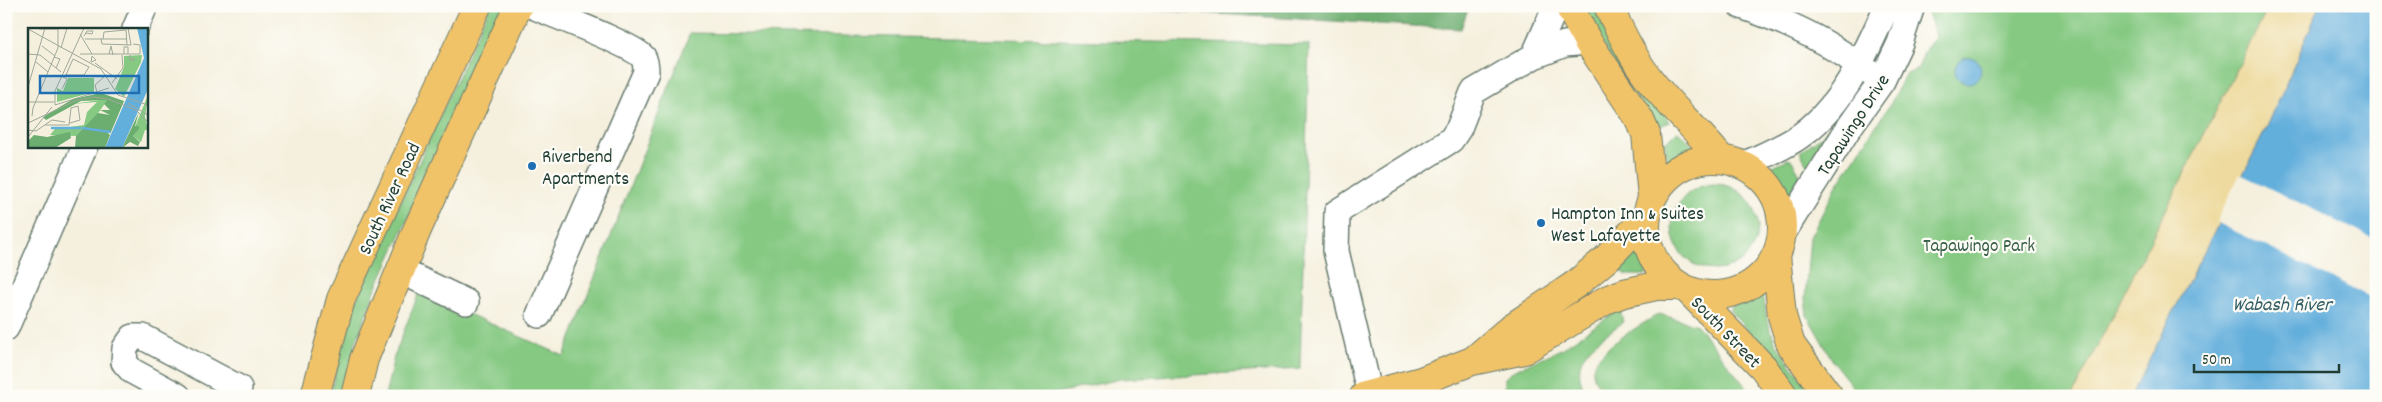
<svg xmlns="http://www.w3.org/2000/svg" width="2382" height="402" font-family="Dekko,sans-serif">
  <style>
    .green { fill: #85c982; stroke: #52835b }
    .forest { fill: #6cad70; stroke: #467552 }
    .sand { fill: #eeda9e; stroke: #868c69 }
    .water { fill: #63afdc; stroke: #417688 }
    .pier { fill: #f5f0de }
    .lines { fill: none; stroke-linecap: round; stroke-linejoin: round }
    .minor-casing { stroke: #6a7c70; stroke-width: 28 }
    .major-casing { stroke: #6a7c70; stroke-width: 30 }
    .minor { stroke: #fff; stroke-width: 25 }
    .major { stroke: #f1c369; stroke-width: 28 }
    .poi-dot { fill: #1f6fb2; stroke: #fdfcf7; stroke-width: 2 }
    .labels { text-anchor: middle; stroke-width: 4.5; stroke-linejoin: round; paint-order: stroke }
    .street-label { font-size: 19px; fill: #1f3d34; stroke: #fdfcf7 }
    .poi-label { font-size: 19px; fill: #1f3d34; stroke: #fdfcf7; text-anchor: start }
    .park-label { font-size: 19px; fill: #386048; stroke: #fdfcf7 }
    .water-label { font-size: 20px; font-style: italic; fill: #335f66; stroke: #fdfcf7 }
    .inset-river { fill: none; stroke: #63afdc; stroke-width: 2.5 }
    .inset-road { fill: none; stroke: #9fa89a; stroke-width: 1 }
    .view { fill: #1f6fb2; fill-opacity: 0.15; stroke: #1f6fb2; stroke-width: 2.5 }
    .inset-edge { fill: none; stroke: #1f3d34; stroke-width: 2.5 }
  </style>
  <rect width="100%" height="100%" fill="#fdfcf7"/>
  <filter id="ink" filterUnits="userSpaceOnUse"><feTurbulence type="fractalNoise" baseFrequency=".02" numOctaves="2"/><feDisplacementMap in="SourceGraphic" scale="10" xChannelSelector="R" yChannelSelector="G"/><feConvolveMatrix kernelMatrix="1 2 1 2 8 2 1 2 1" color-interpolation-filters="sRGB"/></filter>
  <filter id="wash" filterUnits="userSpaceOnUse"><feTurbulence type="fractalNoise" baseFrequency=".0096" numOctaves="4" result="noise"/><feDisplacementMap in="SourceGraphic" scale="20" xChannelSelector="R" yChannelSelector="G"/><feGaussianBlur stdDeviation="1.12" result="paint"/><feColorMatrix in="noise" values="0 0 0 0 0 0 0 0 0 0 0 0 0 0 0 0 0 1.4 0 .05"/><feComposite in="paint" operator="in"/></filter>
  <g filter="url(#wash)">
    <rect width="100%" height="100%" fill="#f5f0de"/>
    <path class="green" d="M490 6H505L373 295 356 342 343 396H330L345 331 358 296Z
      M1581 6H1596L1669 122 1659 127 1626 84Z
      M1929 6H2269L2072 396H1860L1834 363 1807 315 1805 298 1810 237 1836 187 1891 103 1905 75 1918 69 1925 50 1936 36 1928 13Z
      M690 33 1309 45 1300 369 1121 379 1043 396H385L394 357 419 292 564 356Z
      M1840 113 1842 114 1814 168 1810 170 1800 152 1823 135Z
      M1678 131 1694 146 1693 149 1667 161 1665 142Z
      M1788 159H1791L1804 181 1792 199 1771 167Z
      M1672 227a43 43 0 1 1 86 0a43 43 0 1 1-86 0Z
      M1635 252 1637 253 1647 272 1645 275H1627L1621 271 1620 266Z
      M1763 292 1766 315 1774 340 1813 396H1795L1750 333 1730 311V307L1752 300Z
      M1620 309 1623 322C1596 343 1564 357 1588 396H1492L1505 390V378L1511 372 1561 349Z
      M1659 314 1697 325 1753 396H1611L1603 393C1599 386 1592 378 1593 369 1595 350 1643 324 1659 314Z"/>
    <path class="forest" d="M1087 6H1462L1468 9 1461 29Z"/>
    <path class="sand" d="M2269 6H2320L2267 127 2131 396H2072Z"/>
    <path class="water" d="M2320 6H2376V396H2131L2267 127Z
      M1955 70a13 13 0 1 1 26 0a13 13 0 1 1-26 0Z"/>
    <path class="pier" d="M2240 174 2376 240V300L2216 222Z"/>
  </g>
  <g filter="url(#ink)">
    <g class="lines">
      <defs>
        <path id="minor" d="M533 6C553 15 631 44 643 57 646 62 646 67 646 72L539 315
          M1741 6C1791 23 1829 42 1872 74
          M135 29 145 6
          M1534 56 1556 6
          M1743 165C1764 155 1786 147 1804 133 1844 103 1867 51 1887 6
          M1781 236 1848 129 1882 81 1900 43 1912 6
          M401 271 466 302
          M6 328 85 146
          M1370 395 1336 251 1337 212 1451 140 1459 128 1473 92 1534 56 1565 44 1588 42
          M178 396 132 371 124 362 125 348 133 337H143L239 388"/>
        <path id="major" d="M1569 6 1588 42 1640 120 1646 134 1652 197
          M1608 6C1620 30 1631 55 1647 76 1669 106 1698 130 1721 159
          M1646 227a68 68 0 1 1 136 0a68 68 0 1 1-136 0Z
          M1776 255 1782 316 1791 345 1829 396
          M1688 290 1763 367 1784 396
          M1475 359 1511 328 1576 284 1606 259 1646 218
          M315 396 341 299 477 6
          M355 396 364 359 417 230 518 6
          M1364 396 1421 381 1472 361 1524 350 1608 299 1624 293 1656 286H1677"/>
      </defs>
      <use href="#minor" class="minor-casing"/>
      <use href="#major" class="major-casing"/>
      <use href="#minor" class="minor"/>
      <use href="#major" class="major"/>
    </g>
  </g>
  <g class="poi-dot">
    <circle cx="532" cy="166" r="5"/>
    <circle cx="1541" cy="223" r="5"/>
  </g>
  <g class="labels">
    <g class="street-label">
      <text transform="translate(1852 124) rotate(-57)" y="7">Tapawingo Drive</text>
      <text transform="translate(388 198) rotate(-65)" y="7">South River Road</text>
      <text transform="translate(1727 331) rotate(46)" y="7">South Street</text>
    </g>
    <g class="poi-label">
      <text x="542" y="162">Riverbend<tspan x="542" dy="22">Apartments</tspan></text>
      <text x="1551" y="219">Hampton Inn &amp; Suites<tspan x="1551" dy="22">West Lafayette</tspan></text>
    </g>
    <g class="park-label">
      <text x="1979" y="251">Tapawingo Park</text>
    </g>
    <g class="water-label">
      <text x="2282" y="310">Wabash River</text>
    </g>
  </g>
  <g transform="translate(28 28)">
    <rect width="120" height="120" fill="#f5f0de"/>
    <path d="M114 27 113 34 96 69 87 61 96 39V28ZM40 50H66V64L29 74V60L35 63ZM120 67 117 89 120 102H117L113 114 105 108 109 103 107 99ZM80 71 64 94 48 108 22 107 27 101 56 97 59 84 69 74 44 76Z" fill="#85c982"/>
    <path d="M73 65 96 73 83 104 78 103 82 107 77 120H47L48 108 70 85 82 87 72 82H82L76 76 79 72 53 73 18 92 15 89 45 71ZM111 84 107 98H111V101L105 108 112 114 110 118 102 114 94 120ZM42 104 43 110 27 120H0V113L6 107 19 109Z" fill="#6cad70"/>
    <path d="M109 0H120V61L94 120H77L116 30Z" fill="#63afdc"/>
    <path class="inset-river" d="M23 100H53M54 100 83 104"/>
    <path class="inset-road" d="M0 1 73 41 90 67 120 77M11 1H30M52 6 64 26M56 8 59 3H65L64 6 58 5M57 11H99M73 11 74 16 103 17 100 0M75 11 76 4 98 2 99 17M14 18 27 28M33 20 39 0M0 26 12 27 33 44M52 26H112V17L105 16M81 26 83 18 85 27M96 26V19H100V26M26 29 32 31 28 40M102 30 107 32H102V27M68 32 63 34 64 28 68 32M8 34 20 44M67 35 89 51M37 47H56L61 39M38 47 45 31 61 39M33 48 39 51 34 61M84 55 95 40 94 27M0 59 17 0M69 64 67 57 77 48M0 74H26M100 75 120 87M27 77V63L56 0M27 77 81 60M4 88 5 80 30 20V0M0 95 47 73 65 69 80 71 108 82 120 94M17 97H41L43 80 50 78 52 92 42 95M0 102 8 103 24 92 37 94M0 109 24 79"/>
    <path class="view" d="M12 48H111V65H12Z"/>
    <rect width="120" height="120" class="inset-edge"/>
  </g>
  <rect width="2382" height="402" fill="none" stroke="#fdfcf7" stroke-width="25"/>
  <path d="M2194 364v8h145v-8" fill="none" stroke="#1f3d34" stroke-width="2.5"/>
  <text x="2202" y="364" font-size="15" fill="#1f3d34" stroke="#fdfcf7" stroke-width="4" paint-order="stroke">50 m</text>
</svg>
